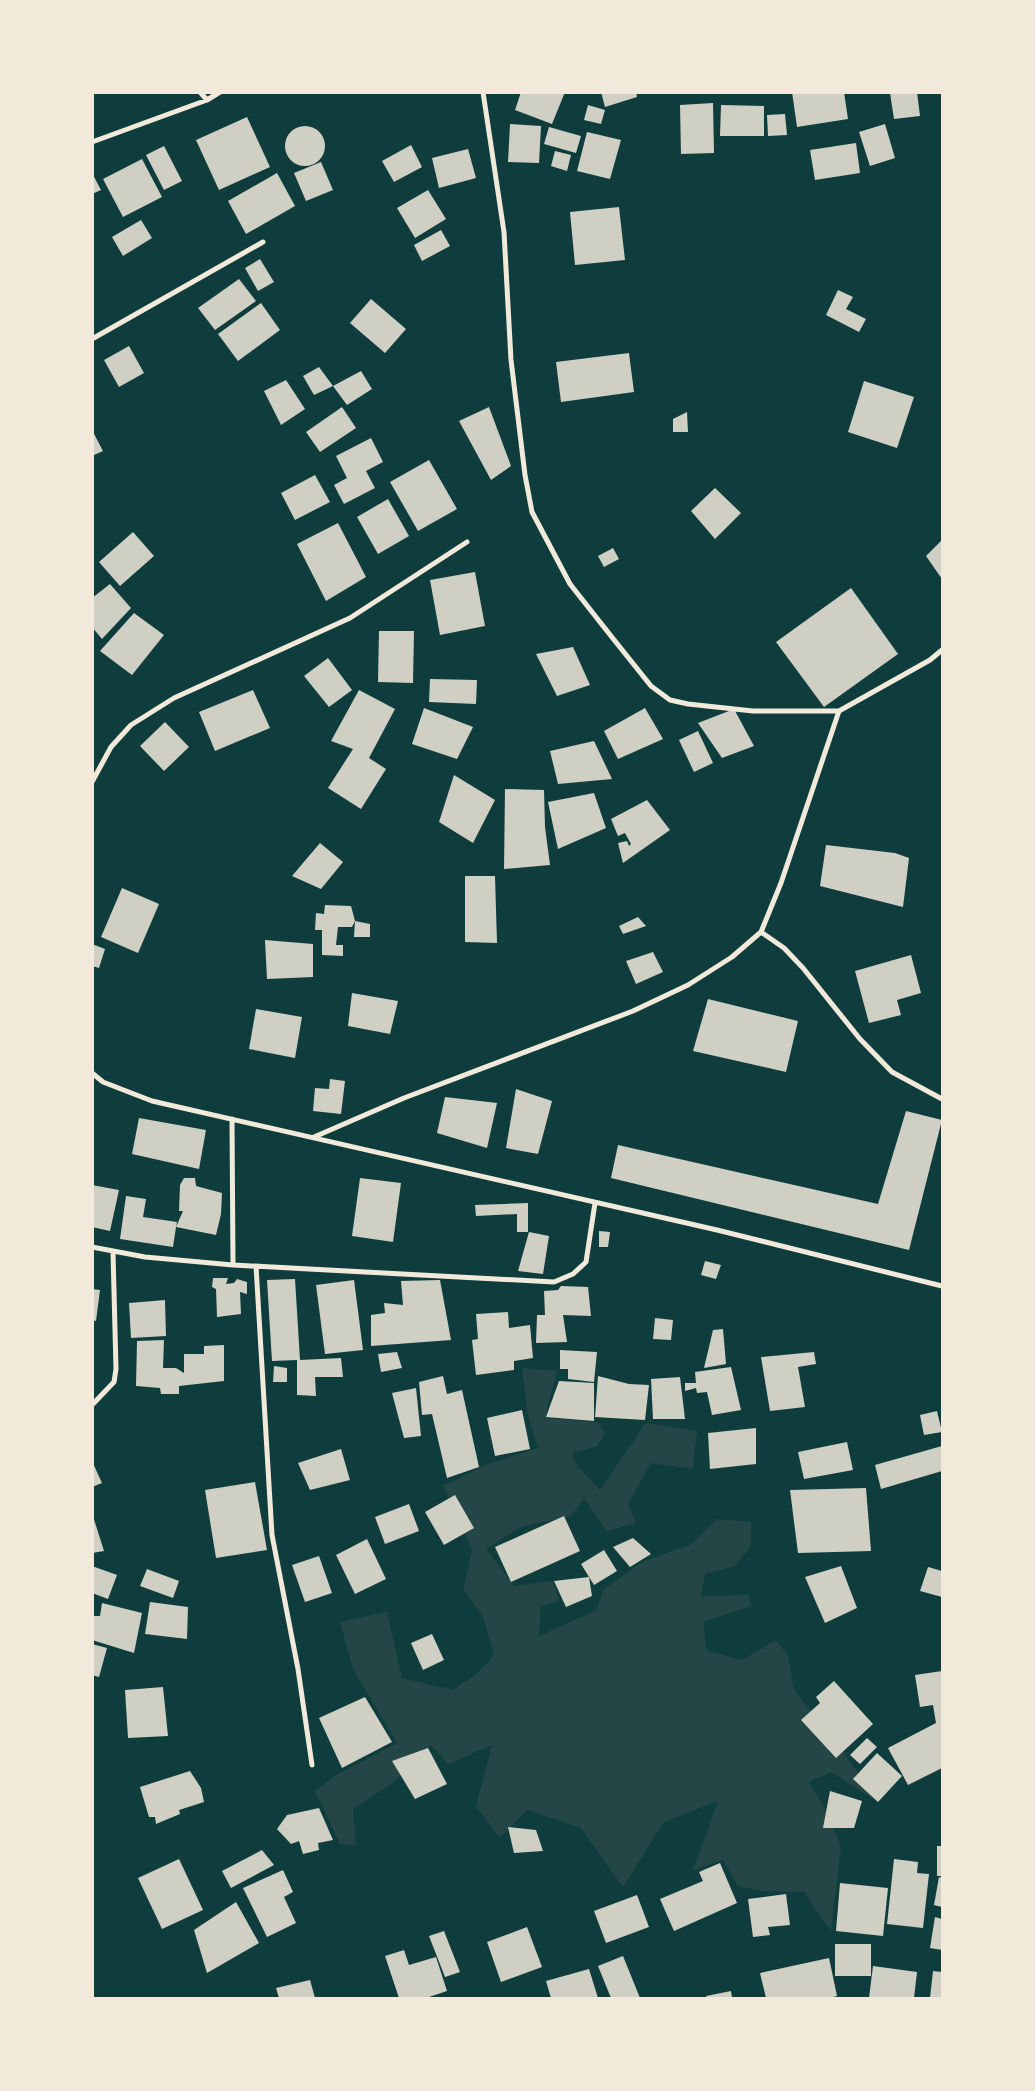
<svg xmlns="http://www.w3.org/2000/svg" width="1035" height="2091" font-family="Signika,sans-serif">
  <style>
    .green { fill: #244646 }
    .building { fill: #cfcfc3 }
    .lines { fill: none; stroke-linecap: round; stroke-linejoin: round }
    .minor { stroke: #f1e9da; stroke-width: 5 }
  </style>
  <rect width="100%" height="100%" fill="#0f3d3e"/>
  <path class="green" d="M522 1368 557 1371 545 1418 597 1422 605 1434 597 1446 572 1453 578 1467 600 1490 646 1423 697 1431 693 1469 651 1463 628 1504 636 1523 607 1531 584 1499 571 1516 521 1527 486 1549 514 1586 552 1581 560 1601 541 1606 539 1636 597 1610 603 1590 642 1562 692 1544 717 1519 751 1522V1546L735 1566 705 1574 701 1596 748 1595 751 1606 703 1622 707 1651 742 1660 776 1640 788 1656 794 1689 846 1756 878 1802 831 1772 809 1782 828 1814 841 1847 831 1931 804 1892 763 1891 738 1886 723 1860 693 1870 718 1801 664 1822 623 1887 581 1828 527 1810 500 1838 476 1806 492 1745 448 1764 431 1745 394 1782 353 1809 356 1845 340 1844 315 1791 338 1774 397 1743 353 1669 340 1622 387 1612 402 1678 453 1690 477 1674 494 1655 483 1617 463 1589 472 1550 443 1486 488 1464 538 1448 528 1417Z"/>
  <path class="building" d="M521 92H565L552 124 515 110Z
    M601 92H636L637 97 605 107Z
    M792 92H844L848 119 797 127Z
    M917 92 920 116 894 119 890 93Z
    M713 103 714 153 681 154 680 105Z
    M588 105 605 110 601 124 584 120Z
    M721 105 764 106V136H720Z
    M785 114 787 135 768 136 767 115Z
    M247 117 270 167 219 190 196 140Z
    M510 124 541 126 539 163 508 162Z
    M885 124 895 158 870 166 859 132Z
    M285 146a20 20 0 1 1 40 0a20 20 0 1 1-40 0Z
    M549 127 581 136 576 153 544 144Z
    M587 132 621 140 610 179 577 171Z
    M856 143 860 173 815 180 810 150Z
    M411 145 422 167 394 182 382 161Z
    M164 146 182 181 164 190 146 155Z
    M468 149 476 178 439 188 432 158Z
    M555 151 571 155 567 171 551 166Z
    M142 159 162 197 123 217 103 179Z
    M321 162 333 190 306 201 294 173Z
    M92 173 101 190 92 194Z
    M277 173 295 206 246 234 228 201Z
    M428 190 446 219 415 238 397 208Z
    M619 207 625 260 575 265 570 212Z
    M141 220 152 238 123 256 112 237Z
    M441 230 450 246 422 261 414 245Z
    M260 259 274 282 258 291 245 268Z
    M239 279 256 301 215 330 198 308Z
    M838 290 853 297 846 309 866 319 859 332 826 315Z
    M371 299 406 329 385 353 350 323Z
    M261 303 280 330 238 361 218 334Z
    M129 346 144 373 119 387 104 360Z
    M629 353 634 392 561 402 556 362Z
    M319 367 333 386 361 371 372 389 347 405 333 386 314 395 303 376Z
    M286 380 305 409 281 425 264 391Z
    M864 381 914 397 897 448 848 432Z
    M342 407 356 428 320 452 306 432Z
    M489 407 511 466 491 480 459 421Z
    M687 412 688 432H673V419Z
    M92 430 103 451 92 456Z
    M371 438 383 462 366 471 375 488 344 504 334 485 347 478 336 456Z
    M429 460 457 509 418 531 390 482Z
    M315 475 330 502 295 520 281 493Z
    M715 488 741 513 715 539 691 511Z
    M388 499 409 536 378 554 357 517Z
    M338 523 366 577 326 601 297 544Z
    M133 532 154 556 120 586 99 562Z
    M942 540V579L926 556Z
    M613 548 619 559 604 567 598 556Z
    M475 572 485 626 440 635 430 580Z
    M110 584 131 608 102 639 92 627V598Z
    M851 588 898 654 824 707 776 642Z
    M134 613 164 635 132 675 100 651Z
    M379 631H414L413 683 378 682Z
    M573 647 590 685 557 696 536 654Z
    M328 658 352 690 329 707 304 676Z
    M430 679 477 680 476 704 429 702Z
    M253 690 270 728 215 751 199 712Z
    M359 690 395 709 369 758 386 769 361 809 328 788 353 749 331 741Z
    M424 708 473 727 457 759 412 744Z
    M645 708 663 739 618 759 604 731Z
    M734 709 754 746 722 758 698 723Z
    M165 722 189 747 164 771 140 746Z
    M698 731 713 763 694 772 679 740Z
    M594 741 612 779 558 784 550 751Z
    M454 775 495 800 473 843 439 822Z
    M505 789 544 790 545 827 550 865 504 869Z
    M594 793 606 828 558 849 548 802Z
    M647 800 670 830 623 863 618 843 627 841 629 846 631 844 625 833 618 836 611 819Z
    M320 843 343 862 321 889 292 876Z
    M826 845 895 853 909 858 903 907 820 886Z
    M465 876H495L497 943 465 942Z
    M122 888 159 904 138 953 101 937Z
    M325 905 351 906 355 921 352 927H338L336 945H343V956L322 955V930H315L316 913 324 914Z
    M638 917 646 926 623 934 619 926Z
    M355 921 370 924V937H354Z
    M265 940 313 944V977L267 979Z
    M92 944 105 949 99 968 92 966Z
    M653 952 663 972 636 984 626 961Z
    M911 955 921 993 897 1000 901 1015 869 1023 855 971Z
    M352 993 398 1001 390 1034 348 1026Z
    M708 999 798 1021 786 1072 693 1051Z
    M256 1009 302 1017 295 1058 249 1049Z
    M330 1079 345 1081 341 1114 313 1111 315 1088 329 1089Z
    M516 1089 552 1101 538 1154 506 1148Z
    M445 1097 497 1103 487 1148 437 1133Z
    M906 1111 942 1120 909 1250 611 1178 618 1145 878 1204Z
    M139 1118 206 1130 199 1169 132 1154Z
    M184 1178H195L196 1186 222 1193 221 1214 216 1235 176 1227 173 1247 120 1239 126 1196 146 1199 143 1217 177 1222 176 1227 183 1211H179L180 1185Z
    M360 1178 401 1183 393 1242 352 1236Z
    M92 1185 119 1190 110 1231 92 1227Z
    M528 1203V1232H517V1214L476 1216 475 1205Z
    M599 1231 610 1232 608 1247H599Z
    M529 1232 549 1236 543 1274 518 1271Z
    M705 1261 721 1265 716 1279 701 1275Z
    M213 1278H228L226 1284 234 1283 237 1279 247 1282V1294L240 1292 241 1314 217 1317 216 1289 212 1287Z
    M295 1279 300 1360 341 1358 343 1377H315L316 1396 297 1395V1360L272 1361 267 1280Z
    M354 1280 363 1350 325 1354 316 1285Z
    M440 1280 451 1340 371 1346V1315L385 1313 384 1303 403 1305 401 1281Z
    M561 1286 588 1287 591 1316 563 1315 567 1342 536 1343 537 1315H545L544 1291 558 1290Z
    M92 1289 100 1290 96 1321 92 1320Z
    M165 1300 166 1336 131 1338 129 1303Z
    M508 1312 509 1328 530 1325 533 1358 514 1361V1370L476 1375 472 1340 478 1339 476 1314Z
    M655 1318 673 1320 671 1340 653 1339Z
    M723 1329 726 1364 704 1368 713 1330Z
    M164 1340 163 1368H176L184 1373V1354H204V1346L224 1345V1381L179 1386V1394H161L160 1388 136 1386 137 1341Z
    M560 1350 597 1352 594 1382 568 1379V1369H560Z
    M397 1352 402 1368 381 1372 378 1354Z
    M814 1352 816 1364 798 1367 805 1407 770 1411 761 1357Z
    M274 1366 287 1368V1382H273Z
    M731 1367 741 1410 712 1415 707 1392 697 1393 696 1388 685 1391V1383H696L695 1372Z
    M443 1376 447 1394 462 1390 479 1467 447 1478 432 1414 422 1415 419 1382Z
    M598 1376 629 1384 649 1385 645 1420 595 1417Z
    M680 1377 685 1419H653L651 1379Z
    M559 1381 594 1383V1421L546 1417Z
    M416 1388 421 1436 404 1438 392 1393Z
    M522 1410 530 1449 495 1456 487 1418Z
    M937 1411 942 1432 924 1435 920 1415Z
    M756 1428V1464L710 1469 708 1433Z
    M847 1442 853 1470 804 1479 798 1452Z
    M942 1446V1471L881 1489 875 1465Z
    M341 1449 350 1480 310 1490 298 1463Z
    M92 1461 102 1483 92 1487Z
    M255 1482 267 1550 216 1558 205 1490Z
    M866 1488 871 1551 798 1553 790 1490Z
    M455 1495 474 1528 444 1545 425 1512Z
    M409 1504 419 1531 385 1544 375 1517Z
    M92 1513 104 1551 92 1553Z
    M564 1516 580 1551 511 1582 495 1547Z
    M633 1538 651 1554 630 1567 613 1547Z
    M367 1539 386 1579 355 1594 336 1555Z
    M604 1550 617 1571 594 1585 581 1564Z
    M319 1556 332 1593 305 1602 292 1565Z
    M92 1566 117 1575 108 1599 92 1593Z
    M841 1566 857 1608 825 1623 805 1577Z
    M928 1567 942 1571V1597L920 1591Z
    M147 1569 179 1581 173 1598 140 1586Z
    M589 1577 592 1596 566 1607 554 1581Z
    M150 1602 188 1607 187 1639 145 1634Z
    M102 1603 142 1613 134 1653 92 1640V1616H100Z
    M432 1634 444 1660 423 1670 411 1643Z
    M92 1644 107 1648 99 1677 92 1675Z
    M942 1671V1768L908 1785 888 1748 936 1723 933 1705 920 1707 915 1675Z
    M834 1681 873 1724 836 1758 801 1720 820 1703 816 1697Z
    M163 1687 168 1736 128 1738 125 1690Z
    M365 1697 392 1742 342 1768 319 1718Z
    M867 1738 877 1747 860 1764 850 1755Z
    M428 1748 447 1784 415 1799 392 1761Z
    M877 1753 902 1776 878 1802 853 1779Z
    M190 1771 201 1788 204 1802 179 1810 180 1814 156 1824 155 1817H149L140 1787Z
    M830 1791 862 1801 854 1828H823Z
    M319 1808 333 1840 318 1843 319 1850 303 1854 299 1841 291 1844 277 1829 287 1815Z
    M508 1827 536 1830 543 1851 514 1853Z
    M937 1846H942V1876H937Z
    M262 1850 274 1865 231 1888 222 1871Z
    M179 1859 203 1910 162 1929 138 1878Z
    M894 1859 918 1862 917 1873 929 1874 923 1928 887 1924Z
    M720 1863 737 1903 674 1931 660 1899 703 1881 699 1872Z
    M283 1870 293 1892 284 1897 296 1923 267 1937 243 1888Z
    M939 1877 942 1878V1907L934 1905Z
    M840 1883 888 1888 883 1936 836 1931Z
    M786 1894 790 1925 768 1927 770 1935 753 1937 748 1899Z
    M637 1895 649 1927 606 1943 594 1911Z
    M236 1902 259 1943 207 1973 194 1930Z
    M935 1917 942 1919V1950L930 1948Z
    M527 1927 542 1967 501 1982 487 1942Z
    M444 1931 460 1972 445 1977 429 1936Z
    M835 1944H871V1976H835Z
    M404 1950 409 1965 436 1957 447 1991 426 1998H399L385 1956Z
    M623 1956 640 1998H611L598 1966Z
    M829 1958 837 1996 829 1998H766L760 1973Z
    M873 1966 917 1972 914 1998H869Z
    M589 1969 598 1998H551L546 1981Z
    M933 1971 942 1972V1998H930Z
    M310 1980 315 1998H279L276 1988Z
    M731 1991 732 1998H707L706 1996Z"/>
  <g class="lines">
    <path class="minor" d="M200 92 207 100
      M483 92 504 232 511 360 525 475 532 512 570 584 611 636 651 686 670 700 688 704 753 711H839L930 660 942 650
      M92 142 207 100 220 92
      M92 339 263 242
      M92 782 111 747 131 725 174 698 350 618 467 542
      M761 932 784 948 803 968 860 1039 892 1072 942 1099
      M92 1073 103 1082 152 1101 717 1230 942 1286
      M232 1119 233 1265
      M314 1137 404 1098 633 1011 688 985 732 957 761 932 781 883 839 711
      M92 1247 145 1257 233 1265 554 1282 573 1274 586 1262 595 1203
      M256 1266 272 1535 298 1669 312 1765
      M92 1405 114 1382 116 1369 113 1252"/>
  </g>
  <rect width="1035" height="2091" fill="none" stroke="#f1e9da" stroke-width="188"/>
</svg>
